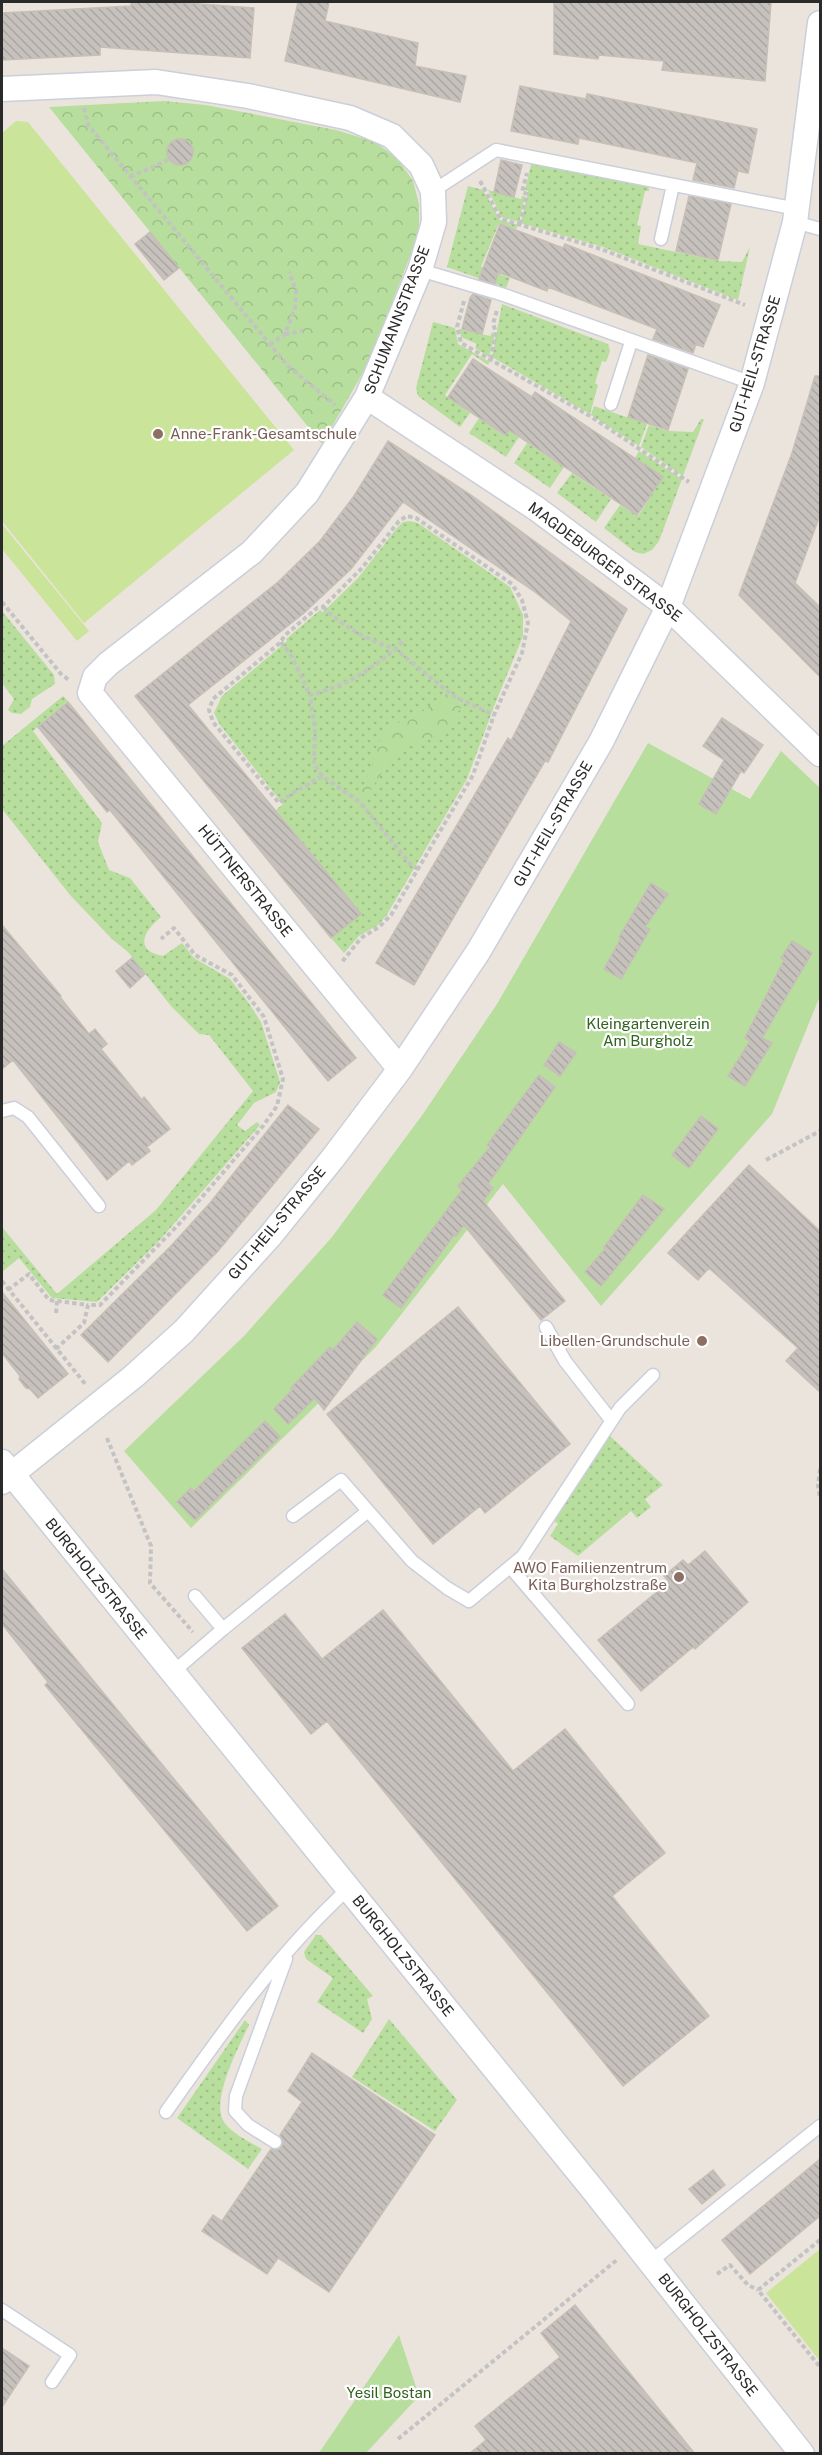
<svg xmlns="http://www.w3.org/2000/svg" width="822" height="2455" font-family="'Public Sans',sans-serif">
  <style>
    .grass { fill: url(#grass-dots) }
    .park { fill: url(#park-crowns) }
    .garden { fill: #b7de9d }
    .pitch { fill: #cae499 }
    .building { fill: url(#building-back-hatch); stroke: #c6bfb6; stroke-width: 1.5 }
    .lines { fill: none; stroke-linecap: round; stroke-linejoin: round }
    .service-casing { stroke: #cbcfda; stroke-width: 15 }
    .minor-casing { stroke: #cbcfda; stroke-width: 27 }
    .path { stroke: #c3c3c3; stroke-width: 4; stroke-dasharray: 4.5 3; stroke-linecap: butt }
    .service { stroke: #fff; stroke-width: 12 }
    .minor { stroke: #fff; stroke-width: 24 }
    .education-dot { fill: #8d6e63; stroke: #fff; stroke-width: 2 }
    .labels { text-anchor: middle; stroke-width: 4.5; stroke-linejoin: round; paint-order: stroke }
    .street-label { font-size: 15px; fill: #2a2a2a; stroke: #fff }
    .education-label { font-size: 15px; fill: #785e54; stroke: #fff; text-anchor: end }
    .park-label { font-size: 15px; fill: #31621f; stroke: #fff }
  </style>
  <defs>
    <pattern id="grass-dots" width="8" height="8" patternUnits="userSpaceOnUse" patternTransform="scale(1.5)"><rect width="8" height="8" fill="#b7de9d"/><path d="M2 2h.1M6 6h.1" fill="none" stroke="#9ebf87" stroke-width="1.8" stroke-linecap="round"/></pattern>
    <pattern id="park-crowns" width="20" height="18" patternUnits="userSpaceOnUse" patternTransform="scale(1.5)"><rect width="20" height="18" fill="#b7de9d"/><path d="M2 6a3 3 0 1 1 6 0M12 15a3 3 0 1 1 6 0" fill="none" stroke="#9ebf87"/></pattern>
    <pattern id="building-back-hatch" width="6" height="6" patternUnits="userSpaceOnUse" patternTransform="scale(1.5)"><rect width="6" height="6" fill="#c6c1bc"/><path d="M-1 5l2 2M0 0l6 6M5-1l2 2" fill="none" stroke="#aaa6a2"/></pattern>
  </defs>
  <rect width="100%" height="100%" fill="#ebe4dd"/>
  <path class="grass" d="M532 161 648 185 649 191H645L637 225 641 226 638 244 719 261 742 262 750 247 738 300 603 247 521 223 528 191 525 190Z
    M468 186 483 190 500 220 518 225 516 229 499 223 481 267 510 278 506 288 447 267Z
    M488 190 521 199 522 196H525L519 222 502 217Z
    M502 304 608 344 610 351 606 362 602 361 595 383 598 385 590 414 492 357Z
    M433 322 455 328 458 344 490 362 488 365 472 354 445 395 470 413 460 427 418 396 416 388Z
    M459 329 490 336 492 332 495 334 489 357 475 348 477 344 461 337Z
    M594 406 647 424 639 446 591 415Z
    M479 418 505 436 509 430 519 437 506 457 469 433Z
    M701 419H704L683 476 641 447 649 425 668 431 693 432Z
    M527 443 564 467 550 488 514 463Z
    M639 451 682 479 659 541 652 550 643 554 635 552 604 528 620 505 638 516 663 477 635 458Z
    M572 473 611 499 596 522 557 493Z
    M410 521 418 523 510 587 523 615V636L495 704 467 779 386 916 378 925 359 936 344 953 331 938 361 914 276 810 283 804 220 725 214 713 222 696 287 641 286 639 320 610 323 612 358 578 397 528 403 522Z
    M2 611 54 675 55 684 32 699 30 707 21 714 12 713 8 710 14 699 2 683Z
    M63 696 68 701 33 731 102 823 98 842 109 870 130 878 161 917C144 931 133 950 163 956L182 943 194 958 230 979 248 1002 261 1022 280 1082 276 1092 254 1103 237 1125 245 1131 257 1122 260 1125 159 1241 97 1302 52 1298 19 1258 2 1272V1227L57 1294 156 1210 253 1091 209 1035 199 1034 171 1006 128 952 112 939 70 895 2 809V746Z
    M610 1436 663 1485 645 1499 651 1507 637 1518 631 1511 578 1556 550 1536 558 1524 554 1521Z
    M316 1935H321L373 1996 367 1999 372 2019 363 2033 317 2002 333 1978 306 1959 304 1952Z
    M389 2019 457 2100 435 2131 352 2077Z
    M245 2020 249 2025C239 2046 210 2101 224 2122 232 2134 250 2142 262 2149L248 2169 177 2118Z"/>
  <path class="park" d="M164 101 206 105 336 130 375 142 397 158 413 181 419 204V233L369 362 322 444 49 107Z
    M446 694 463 705C455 714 454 725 444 732 435 737 423 740 413 745 390 757 376 780 364 802L358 798C359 790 365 783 368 776 375 758 377 742 389 726 412 719 427 709 446 694Z"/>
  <path class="garden" d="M648 743 750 799 781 751 820 788V996L772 1114 601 1306 503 1184 375 1348 191 1528 124 1451 245 1335 332 1237 423 1114 497 1004Z
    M399 2335 419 2396 366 2453H319Z"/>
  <path class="pitch" d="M16 121 28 122 294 450 84 623 2 521V133Z
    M2 524 89 631 77 641 2 549Z
    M820 2249V2361L766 2293Z"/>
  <path class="building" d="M131 2H172L254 8 250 58 100 47V55L2 60V13L131 6Z
    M298 2H329L325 21 418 43 415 66 466 76 460 102 285 61Z
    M554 2H771L765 81 662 70 664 61 599 55 598 59 554 54Z
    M520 86 586 99 587 94 757 129 748 173 738 171 734 188 693 180 697 163 579 138 578 144 511 131Z
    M167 152a13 13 0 1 1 26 0a13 13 0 1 1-26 0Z
    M501 160 522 165 514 197 494 192Z
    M689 196 731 204 718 260 676 251Z
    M500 224 563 248 565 244 720 305 703 347 696 344 693 353 653 339 657 329 548 287 547 291 498 272 495 284 479 279Z
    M150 232 179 268 164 280 135 244Z
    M473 294 491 300 482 334 462 329 470 298Z
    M648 355 688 369 668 430 628 417Z
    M473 359 532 397 535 392 663 477 637 515 509 430 505 435 448 397Z
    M815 376H820V515L795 583 820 607V677L739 595 792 453Z
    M388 441 471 495 627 609 548 762 545 761 414 985 376 963 508 738 511 741 571 621 535 592 403 502 351 569 304 613 188 705 361 914 331 938 135 696 278 582 320 541 354 496Z
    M68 702 356 1058 328 1081 110 810 107 812 38 727Z
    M722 718 763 745 744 773 741 771 716 814 699 804 724 760 703 746Z
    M651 883 668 894 645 927 650 929 621 979 604 969 621 938 619 937Z
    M2 925 61 996 60 997 89 1034 95 1029 107 1044 101 1049 142 1100 144 1097 170 1129 147 1147 150 1151 132 1165 129 1161 107 1180 13 1060 2 1069Z
    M792 941 812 953 762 1038 772 1043 745 1086 728 1076 750 1041 745 1038 784 960 781 958Z
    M132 958 145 974 130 988 116 971Z
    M559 1042 576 1053 560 1076 544 1065Z
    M539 1075 555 1087 488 1184 493 1188 483 1201 565 1301 541 1320 464 1225 456 1236 454 1235 401 1308 383 1295 462 1190 458 1186 490 1147 487 1145Z
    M288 1105 319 1129 218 1251 108 1362 81 1335 170 1247 210 1203Z
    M701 1116 718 1129 689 1168 672 1155Z
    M749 1165 820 1231V1392L786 1361 798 1348 709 1268 698 1280 668 1253Z
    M643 1195 664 1209 601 1286 585 1272 605 1249 604 1247Z
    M2 1292 68 1374 38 1398 30 1389 26 1388 19 1379 20 1376 2 1353Z
    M458 1307 570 1444 485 1513 480 1506 433 1544 327 1414Z
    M357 1322 377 1339 324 1410 315 1398 288 1424 274 1409 292 1390 291 1388 330 1347 333 1350Z
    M265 1421 280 1437 195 1520 177 1502 191 1488 194 1491Z
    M705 1551 748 1602 695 1649 693 1647 641 1691 598 1640 669 1582 664 1576 683 1560 688 1565Z
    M2 1569 278 1906 247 1931 45 1685 48 1682 2 1624Z
    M383 1610 513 1771 565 1729 665 1853 612 1896 709 2016 623 2086 327 1721 311 1734 242 1648 285 1614 322 1659Z
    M312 2053 435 2135 329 2292 278 2258 267 2274 202 2231 213 2215 222 2221 271 2149 278 2150 282 2146V2139L280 2135 302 2102 288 2091Z
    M820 2159V2216L750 2274 722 2240Z
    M713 2170 725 2185 702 2204 689 2189Z
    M575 2305 695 2454H469L486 2440 475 2426 560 2357 541 2333Z
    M2 2348 29 2366 2 2407Z"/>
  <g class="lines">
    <defs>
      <path id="service" d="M433 191 496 150 797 209
        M795 222 820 229
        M661 239 673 185
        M420 270 501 294 752 383
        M611 404 631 342
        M2 1111 14 1108 28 1117 99 1206
        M546 1327 565 1361 611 1420
        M293 1516 341 1480 412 1561 447 1588 469 1601 523 1556 620 1408 653 1375
        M510 1567 628 1704
        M223 1629 368 1511
        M172 1673 223 1629 195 1596
        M166 2112C221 2034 277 1954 348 1889
        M275 2142 248 2125 235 2111 236 2096 286 1959
        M650 2262 820 2126
        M2 2310 70 2355 52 2382"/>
      <path id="minor" d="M2 89 156 82 248 96 350 118 392 136 421 165 433 191 434 222 420 270 367 397 307 493 252 552 108 664 95 677 90 693 400 1069
        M367 397 537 509 668 607 820 754
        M2 1462 594 2191 802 2454
        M2 1482 134 1376 184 1331 270 1236 333 1158 400 1069 478 952 601 742 668 607 752 383 795 222 820 23"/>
    </defs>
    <use href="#service" class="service-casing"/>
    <use href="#minor" class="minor-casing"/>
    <path class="path" d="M84 108 88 125 288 366 335 405
      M130 177 168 160
      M480 181 501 219 601 249 745 305
      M520 224 527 194 522 192 527 173
      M464 301 457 327 461 343 590 416 689 482
      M285 334 303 331
      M270 345 285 334 295 308 296 290 289 272
      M491 359 496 332 493 324 497 310
      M2 602 61 674 69 680
      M323 607C346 629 365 638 395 649L404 640
      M281 642 292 657 310 695
      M322 776C307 786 293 791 279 803L213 722 209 710 213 699 281 642 284 636 317 608 323 607 362 568 399 521 407 516 416 518 512 584 522 600 528 623 522 653 494 715 473 775 391 915 379 927 361 938 342 962
      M418 869 410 864 360 802 322 776 314 764 315 729 310 695C347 685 365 674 395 649L455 697 494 715
      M766 1160 820 1131
      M2 1281 86 1385
      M8 1290 29 1274 49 1300 88 1305
      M56 1313 57 1301
      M56 1349 84 1323 88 1305H100L178 1225 263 1126 277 1106 283 1079 264 1017 232 975 195 955 174 928 161 939
      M107 1438 151 1546 150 1583 193 1632
      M820 1469 818 1485 820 1499
      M820 2240 758 2290 820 2367
      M717 2274 730 2265 748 2285 758 2290
      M398 2439 618 2259"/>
    <use href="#service" class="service"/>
    <use href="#minor" class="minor"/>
  </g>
  <g class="education-dot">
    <circle cx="158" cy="434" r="6"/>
    <circle cx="702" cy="1341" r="6"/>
    <circle cx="679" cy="1577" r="6"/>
  </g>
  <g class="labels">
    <g class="street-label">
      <text transform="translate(397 320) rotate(-69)" y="5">SCHUMANNSTRASSE</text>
      <text transform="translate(755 364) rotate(-73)" y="5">GUT-HEIL-STRASSE</text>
      <text transform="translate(605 562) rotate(37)" y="5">MAGDEBURGER STRASSE</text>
      <text transform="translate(553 824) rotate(-60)" y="5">GUT-HEIL-STRASSE</text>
      <text transform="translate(245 881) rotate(51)" y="5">HÜTTNERSTRASSE</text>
      <text transform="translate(277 1223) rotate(-50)" y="5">GUT-HEIL-STRASSE</text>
      <text transform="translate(96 1579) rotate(51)" y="5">BURGHOLZSTRASSE</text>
      <text transform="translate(403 1956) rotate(51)" y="5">BURGHOLZSTRASSE</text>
      <text transform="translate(708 2335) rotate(52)" y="5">BURGHOLZSTRASSE</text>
    </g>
    <g class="education-label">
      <text x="170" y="439" text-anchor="start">Anne-Frank-Gesamtschule</text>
      <text x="690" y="1346">Libellen-Grundschule</text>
      <text x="667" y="1573">AWO Familienzentrum<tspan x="667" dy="17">Kita Burgholzstraße</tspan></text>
    </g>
    <g class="park-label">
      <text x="648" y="1029">Kleingartenverein<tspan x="648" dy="17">Am Burgholz</tspan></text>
      <text x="389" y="2398">Yesil Bostan</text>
    </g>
  </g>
  <rect width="822" height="2455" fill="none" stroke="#2a2a2a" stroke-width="6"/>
</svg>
